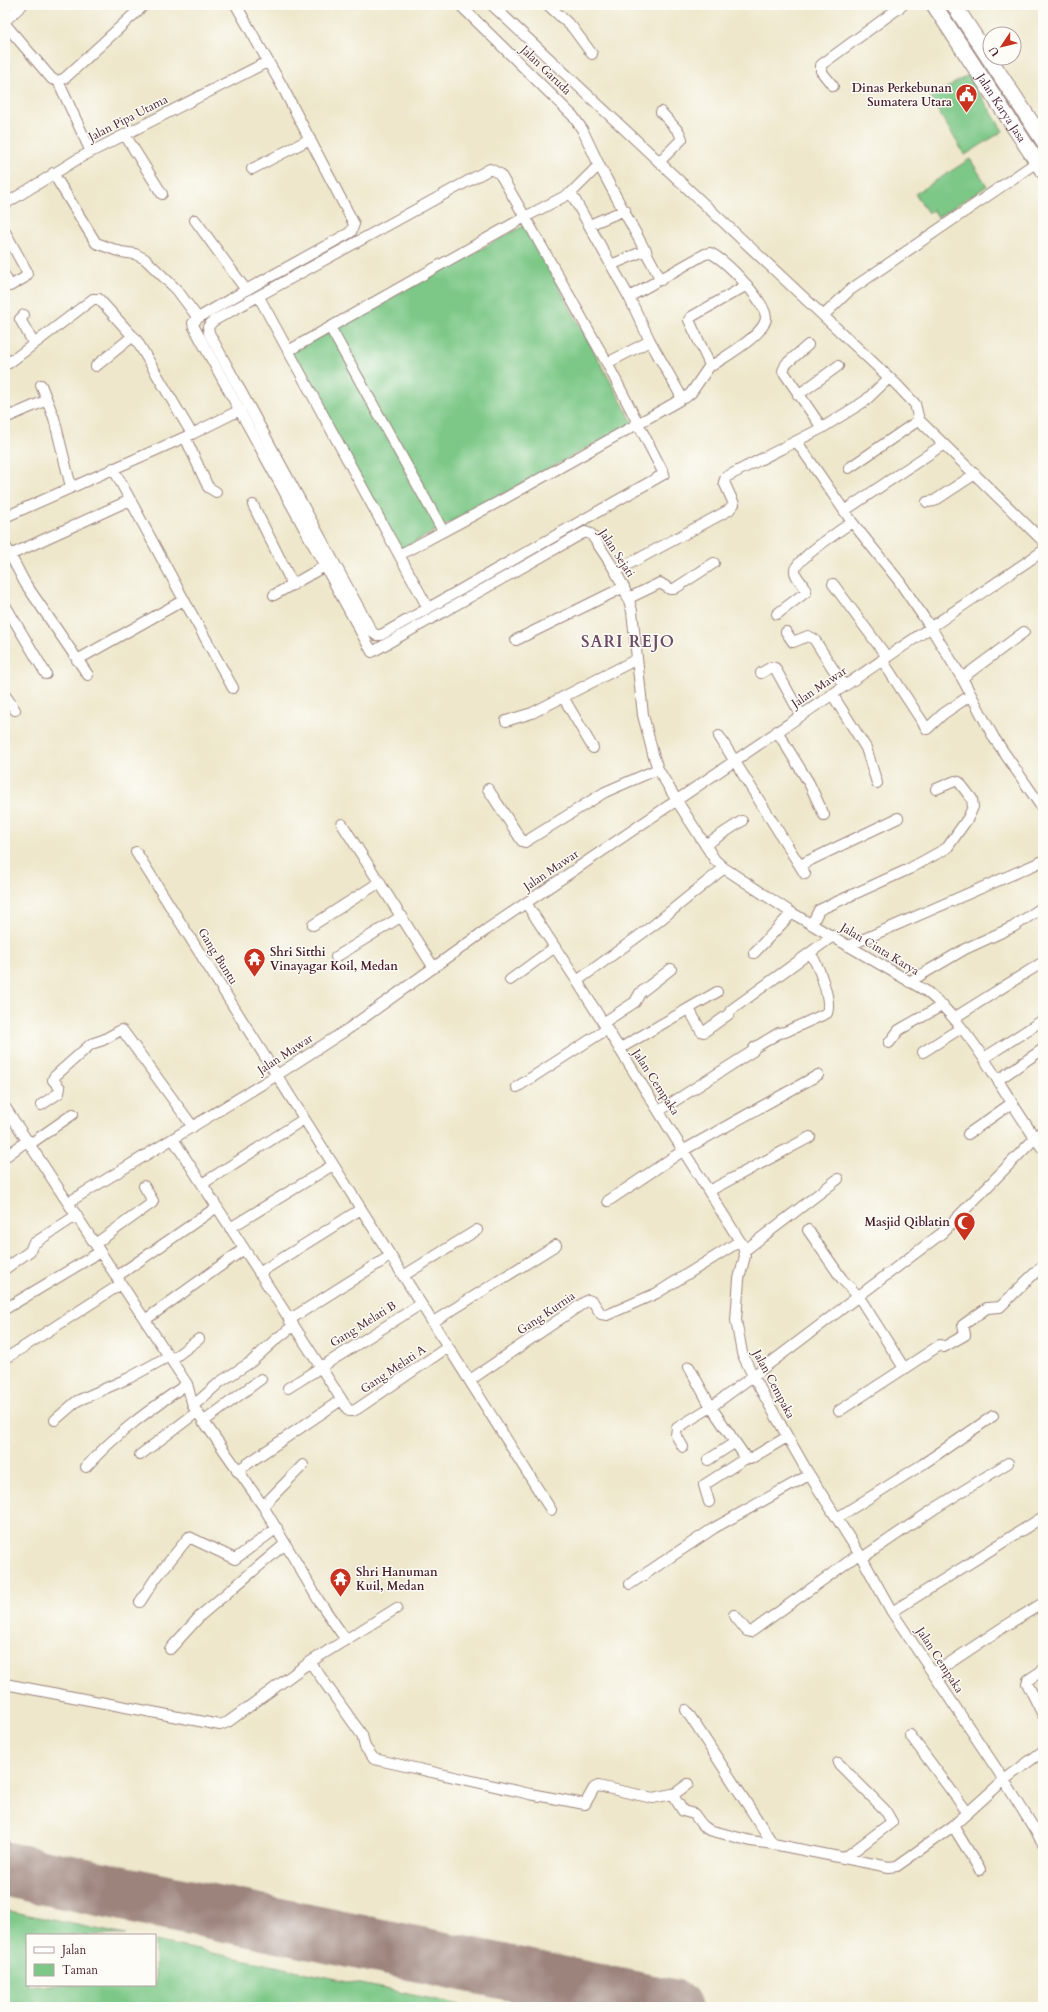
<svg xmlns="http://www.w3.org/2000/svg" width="1048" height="2012" font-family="Cardo,serif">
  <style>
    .green { fill: #7dc887; stroke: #647459 }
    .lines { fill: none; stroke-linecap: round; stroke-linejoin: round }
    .runway { stroke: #9c837b; stroke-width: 55 }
    .minor-casing { stroke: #9c837b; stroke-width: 12 }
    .highway-casing { stroke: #9c837b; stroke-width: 17 }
    .minor { stroke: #fff; stroke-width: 10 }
    .highway { stroke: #fff; stroke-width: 15 }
    .labels { text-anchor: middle; stroke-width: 3; stroke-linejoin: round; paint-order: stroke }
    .street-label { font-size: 12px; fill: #4a1f2b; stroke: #fdfcf7 }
    .poi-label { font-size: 12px; font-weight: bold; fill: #4a1f2b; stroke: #fdfcf7; text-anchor: end }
    .district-label { font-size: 16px; font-weight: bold; letter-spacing: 1px; fill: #6d4b66; stroke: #fdfcf7 }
  </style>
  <rect width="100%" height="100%" fill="#fdfcf7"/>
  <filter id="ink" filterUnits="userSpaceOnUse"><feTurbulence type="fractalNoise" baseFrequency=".025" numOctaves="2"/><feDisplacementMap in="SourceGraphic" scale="8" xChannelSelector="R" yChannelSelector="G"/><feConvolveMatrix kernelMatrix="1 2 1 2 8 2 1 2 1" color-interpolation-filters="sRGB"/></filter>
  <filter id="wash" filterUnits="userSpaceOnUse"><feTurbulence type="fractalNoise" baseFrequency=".012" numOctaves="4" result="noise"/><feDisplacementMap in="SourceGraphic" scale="16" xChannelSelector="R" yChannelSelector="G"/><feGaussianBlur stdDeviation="0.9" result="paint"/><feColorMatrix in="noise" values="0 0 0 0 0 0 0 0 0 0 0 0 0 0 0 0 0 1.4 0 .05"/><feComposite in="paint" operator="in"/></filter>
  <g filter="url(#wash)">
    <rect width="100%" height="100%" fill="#eee7cb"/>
    <path class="green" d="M968 75 1003 131 965 155 930 98Z
      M970 159 987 186 938 217 933 210 928 213 915 194Z
      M525 225 633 423 400 550 291 352Z
      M5 1910 125 1935H27V1985H155V1941L471 2007H5Z"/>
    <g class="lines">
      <path class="runway" d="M5 1869 674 2007"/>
    </g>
  </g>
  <g filter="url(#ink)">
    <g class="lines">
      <defs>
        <path id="minor" d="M236 5 282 86 354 224 351 232 246 290 198 318 193 323 194 327 372 652 585 532 591 534C607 558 625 582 632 611L643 715 653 754 658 769 677 801 715 860 724 868 792 913 926 991C977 1033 1004 1097 1043 1149
          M460 5 573 116 582 129 599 165 661 280
          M492 5 897 385 915 404 919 420 1043 541
          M548 5 572 27 592 54
          M5 21 22 5
          M5 24 52 79 58 81
          M58 81 65 78 144 5
          M58 81 91 152
          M833 86 821 71V65L903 5
          M125 135 162 194
          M659 162 682 139 679 132 661 112
          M252 169 310 139
          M490 169 500 174 525 217 607 363 664 474 381 635H376L372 632 209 333 208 327 213 321Z
          M53 173 96 243 121 252 135 254 145 259 177 290 198 318
          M571 193 599 165
          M5 204 81 157 267 62
          M195 220 246 290
          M589 225 625 210
          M5 232 26 270 27 275 24 278 10 286 5 276
          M611 265 646 250
          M259 297 428 608
          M629 297 705 254 710 253C726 260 764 300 766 317 766 334 726 356 713 365L709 363 689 320 691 317 747 285
          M24 315 20 319 34 344
          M824 315 850 290 1037 162
          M330 327 443 531
          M808 345 786 364 783 371 822 428
          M288 351 525 217 571 193 629 297 650 341 680 394V400L502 500 399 555
          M5 358 9 363 93 299H99L137 341 192 434
          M607 363 650 341
          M96 366 133 336
          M41 385 54 418 71 487
          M798 395 838 366
          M681 398H685L691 393 711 364
          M5 410 10 416 47 400
          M185 437 208 487 216 492
          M797 442 852 522 899 581 931 628 962 678 994 738 1043 809
          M113 468 184 600 233 688
          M849 468 919 420
          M927 502 934 501 975 474
          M253 505 293 585
          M844 511 944 444
          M5 517 192 434 240 410
          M5 545 25 583 88 675
          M10 555 130 500
          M616 571 729 510 734 504 724 482 726 477 822 428 865 401 889 378
          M833 584 887 657
          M274 595 325 566
          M629 598 660 583 670 589H674L714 563
          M5 605 46 674
          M777 614 806 592C805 584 794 577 795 570 797 559 842 529 852 522
          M786 632 793 642 808 636 814 639 844 686
          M516 640 624 587
          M77 660 184 600
          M882 660 927 729 943 714 971 695
          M761 673 772 667 775 668 801 715
          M962 678 1024 632
          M832 694 866 748 877 783
          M5 695 15 710
          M563 697 593 748
          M506 721 532 713 637 659
          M777 731 809 783 824 815
          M719 736 805 874
          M488 789 522 841 525 842 605 792 658 769
          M342 824 434 968
          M705 845 742 821
          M136 852 551 1510
          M800 865 898 818
          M526 903 577 981 743 1246 745 1256 739 1279 736 1320 742 1353 753 1376 807 1471 862 1558 892 1612 1004 1780 1043 1843
          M812 924 819 910 909 869 947 848 968 818 973 807 972 799 959 782 955 781 936 789
          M313 925 380 882
          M848 946 1043 861
          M754 953 792 913
          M336 957 402 916
          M510 980 555 947
          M577 981 655 924 724 868
          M909 982 965 949 1013 927 1043 907
          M689 1009 701 1031 704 1032 729 1014 731 1010 833 936
          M954 1018 1040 964
          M603 1023 635 1002 640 993 671 969
          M889 1043 899 1030 943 1005
          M619 1049 717 992
          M923 1052 961 1028
          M984 1058 1043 1020
          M998 1080 1043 1049
          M517 1087 607 1029
          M41 1105 59 1093 60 1088 53 1080 54 1077 91 1044 103 1040 121 1030 123 1031 193 1127
          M5 1107 187 1384 193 1406 263 1506 319 1601 346 1640
          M659 1111 753 1051 754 1048 779 1033 785 1032 827 1013C832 1000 818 964 810 953
          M968 1134 1012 1103
          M173 1139 349 1411H353L357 1409 448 1347
          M30 1144 73 1114
          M5 1157 28 1140
          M202 1184 304 1119
          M709 1191 810 1137
          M608 1201 684 1150 818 1075
          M69 1202 277 1075 348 1029 486 930 1043 551
          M230 1228 333 1165
          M808 1230 842 1279 859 1297 904 1368
          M95 1244 152 1203 153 1201 144 1186
          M744 1251 838 1179
          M5 1269 30 1251 33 1244 77 1215
          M259 1273 361 1209
          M403 1276 477 1230
          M116 1277 217 1207
          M5 1309 100 1252
          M145 1320 244 1249
          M289 1320 390 1256
          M433 1322 556 1245
          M5 1359 121 1284
          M171 1360 199 1339
          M689 1367 711 1407 746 1458 704 1485 709 1502
          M470 1380 588 1300 593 1302 601 1314 607 1315 657 1293 740 1241
          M288 1388 421 1304
          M193 1406 220 1382 251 1362 274 1341 293 1326
          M839 1411 940 1345 944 1347 965 1335 963 1325 987 1308 1000 1307 1043 1265
          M55 1420 77 1401 129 1378 169 1356
          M203 1422 261 1379
          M683 1447 676 1435 677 1428 711 1407 753 1376 942 1233 1043 1130
          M140 1455 197 1412
          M746 1458 750 1459 787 1437
          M708 1460 734 1443
          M86 1467C115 1434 152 1408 187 1384
          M237 1471 341 1400
          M263 1506 303 1465
          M837 1518 923 1464 993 1416
          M862 1558 934 1509 1008 1463
          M630 1584 714 1528 809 1475
          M140 1602 155 1579 189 1537 235 1559 277 1528
          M892 1612 1043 1517
          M734 1615 747 1631 751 1632 859 1554
          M170 1649 201 1615 285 1544
          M310 1662 362 1735 365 1747 374 1759 530 1794 585 1804 594 1788 598 1786 653 1798 672 1794 683 1811 694 1814 702 1825 709 1830 751 1841 773 1844
          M1043 1670 1028 1680 1027 1683 1043 1715
          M933 1674 1002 1628 1043 1603
          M5 1684 220 1725 228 1722 310 1662 397 1608
          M686 1710 773 1844 889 1867 897 1866 953 1826 1004 1780 1043 1751
          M910 1735 968 1813
          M838 1763 885 1810 892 1822 846 1857
          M673 1795 688 1784
          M953 1826 980 1870"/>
        <g id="highway">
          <path id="s1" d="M934 5 1043 171"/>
          <path d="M954 5 1043 140"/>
        </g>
      </defs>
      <use href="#minor" class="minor-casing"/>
      <use href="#highway" class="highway-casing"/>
      <use href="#minor" class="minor"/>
      <use href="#highway" class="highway"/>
    </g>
  </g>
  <defs>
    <symbol id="civic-pin" viewBox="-11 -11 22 30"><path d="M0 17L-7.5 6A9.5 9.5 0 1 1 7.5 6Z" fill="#c8321e" stroke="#fdfcf7"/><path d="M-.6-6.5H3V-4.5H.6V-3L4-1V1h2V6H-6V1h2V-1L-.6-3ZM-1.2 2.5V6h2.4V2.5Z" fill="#fff"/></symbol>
    <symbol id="temple-pin" viewBox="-11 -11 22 30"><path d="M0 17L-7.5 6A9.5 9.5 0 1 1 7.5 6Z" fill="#c8321e" stroke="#fdfcf7"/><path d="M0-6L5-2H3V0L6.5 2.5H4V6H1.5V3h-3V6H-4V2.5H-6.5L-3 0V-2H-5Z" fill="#fff"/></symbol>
    <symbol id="mosque-pin" viewBox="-11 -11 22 30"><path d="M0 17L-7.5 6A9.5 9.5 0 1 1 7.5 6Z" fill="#c8321e" stroke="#fdfcf7"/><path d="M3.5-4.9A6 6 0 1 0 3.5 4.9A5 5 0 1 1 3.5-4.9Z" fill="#fff"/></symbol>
  </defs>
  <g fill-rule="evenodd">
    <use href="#civic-pin" x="954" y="82" width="25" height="34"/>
    <use href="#temple-pin" x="242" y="946" width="25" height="34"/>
    <use href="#mosque-pin" x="952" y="1210" width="25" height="34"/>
    <use href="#temple-pin" x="328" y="1566" width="25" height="34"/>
  </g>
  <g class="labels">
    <g class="street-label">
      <text transform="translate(546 70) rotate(44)" y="4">Jalan Garuda</text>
      <text dy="4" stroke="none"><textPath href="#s1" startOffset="123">Jalan Karya Jasa</textPath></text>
      <text transform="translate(128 118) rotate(-27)" y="4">Jalan Pipa Utama</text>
      <text transform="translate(617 553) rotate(57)" y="4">Jalan Sejati</text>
      <text transform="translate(819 687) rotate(-34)" y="4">Jalan Mawar</text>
      <text transform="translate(551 870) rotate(-34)" y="4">Jalan Mawar</text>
      <text transform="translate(880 949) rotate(31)" y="4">Jalan Cinta Karya</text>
      <text transform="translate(218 956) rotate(58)" y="4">Gang Buntu</text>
      <text transform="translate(285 1054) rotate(-33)" y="4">Jalan Mawar</text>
      <text transform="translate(656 1082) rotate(57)" y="4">Jalan Cempaka</text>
      <text transform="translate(546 1313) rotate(-34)" y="4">Gang Kurnia</text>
      <text transform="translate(363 1324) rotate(-32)" y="4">Gang Melati B</text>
      <text transform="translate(393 1369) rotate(-34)" y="4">Gang Melati A</text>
      <text transform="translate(774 1384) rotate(62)" y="4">Jalan Cempaka</text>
      <text transform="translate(940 1660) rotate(57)" y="4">Jalan Cempaka</text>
    </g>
    <g class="poi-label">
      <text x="952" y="92">Dinas Perkebunan<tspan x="952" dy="14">Sumatera Utara</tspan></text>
      <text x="270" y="956" text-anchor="start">Shri Sitthi<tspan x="270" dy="14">Vinayagar Koil, Medan</tspan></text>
      <text x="950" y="1226">Masjid Qiblatin</text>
      <text x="356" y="1576" text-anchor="start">Shri Hanuman<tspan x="356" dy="14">Kuil, Medan</tspan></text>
    </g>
    <g class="district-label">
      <text x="628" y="647">SARI REJO</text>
    </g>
  </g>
  <rect width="1048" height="2012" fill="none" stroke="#fdfcf7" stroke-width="20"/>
  <rect x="26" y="1934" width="130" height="52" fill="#fdfcf7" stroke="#b5a4a5"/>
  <rect x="34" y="1947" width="20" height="6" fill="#ffffff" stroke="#b5a4a5"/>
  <text x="62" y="1954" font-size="12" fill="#4a1f2b">Jalan</text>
  <rect x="34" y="1964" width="20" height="12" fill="#7dc887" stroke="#b5a4a5"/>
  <text x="62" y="1974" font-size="12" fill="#4a1f2b">Taman</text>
  <g transform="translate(1002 46) rotate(235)"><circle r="19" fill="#fdfcf7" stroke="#b5a4a5"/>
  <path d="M0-3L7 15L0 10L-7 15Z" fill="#c8321e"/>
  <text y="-6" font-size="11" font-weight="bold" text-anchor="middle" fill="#4a1f2b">U</text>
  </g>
</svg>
